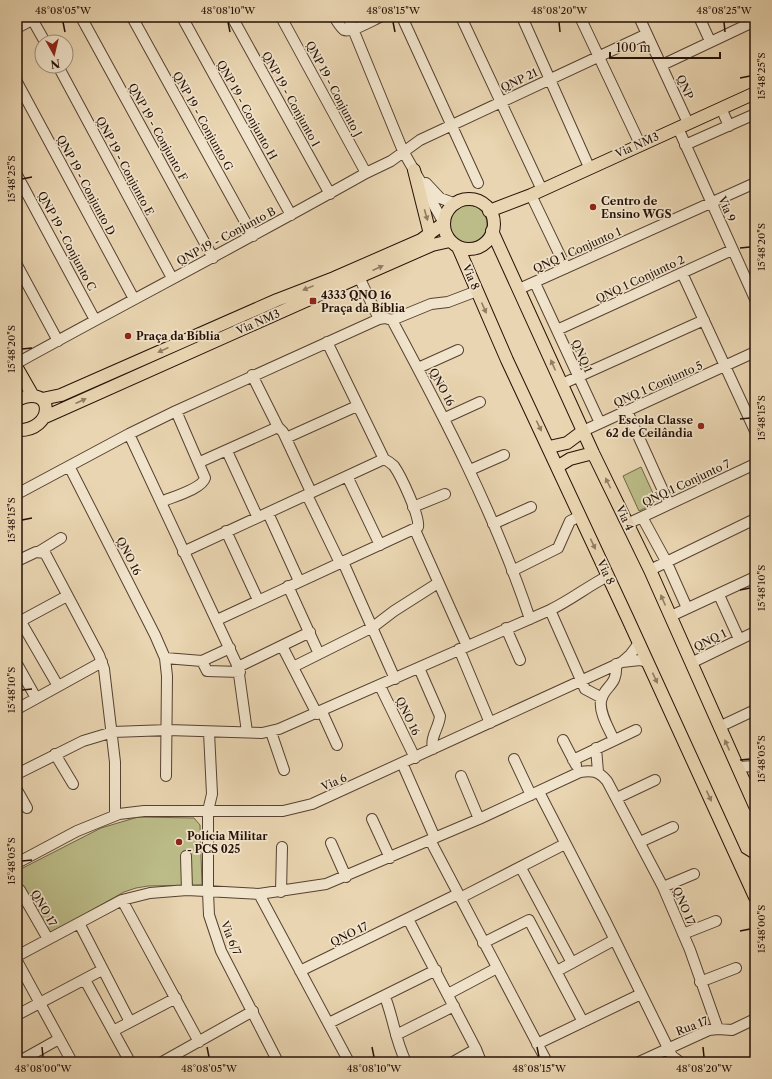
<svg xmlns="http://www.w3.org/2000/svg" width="772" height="1079" font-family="'Libre Caslon Text',serif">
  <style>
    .green { fill: #bbbc88; stroke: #706647 }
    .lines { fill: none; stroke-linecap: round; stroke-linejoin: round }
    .minor-casing { stroke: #564131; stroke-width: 12 }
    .major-casing { stroke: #251006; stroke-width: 14 }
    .minor { stroke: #f1e4cc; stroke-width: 10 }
    .major { stroke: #e9d5b1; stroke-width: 12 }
    .oneway { fill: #917c64 }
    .ticks { fill: none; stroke: #251006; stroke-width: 1.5 }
    .poi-dot { fill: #8f2418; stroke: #f1e4cc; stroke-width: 1.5 }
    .labels { text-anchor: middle; stroke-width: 3.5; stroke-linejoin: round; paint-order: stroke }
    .street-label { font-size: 11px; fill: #251006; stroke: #f1e4cc }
    .poi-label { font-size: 11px; font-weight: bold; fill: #251006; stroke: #f1e4cc; text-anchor: start }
    .neatline { fill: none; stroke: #251006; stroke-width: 1.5 }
    .ticks-label { font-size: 10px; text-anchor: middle; fill: #251006 }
  </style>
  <rect width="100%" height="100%" fill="#e9d5b1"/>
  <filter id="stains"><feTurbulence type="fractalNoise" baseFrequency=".005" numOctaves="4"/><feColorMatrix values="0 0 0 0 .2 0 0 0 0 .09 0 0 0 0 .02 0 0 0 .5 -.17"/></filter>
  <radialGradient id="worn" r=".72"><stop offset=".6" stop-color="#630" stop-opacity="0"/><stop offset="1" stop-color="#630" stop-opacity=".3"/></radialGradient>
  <path class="green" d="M449 224a19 19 0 1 1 38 0a19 19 0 1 1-38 0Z
    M641 467 657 502 639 511 623 476Z
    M138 817 194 818 200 825 202 885 148 886 136 888 124 892 47 935 17 884V871L101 828Z"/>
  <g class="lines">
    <defs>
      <path id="minor" d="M81 17 213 258
        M132 17 253 236
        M182 17 291 215
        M232 17 330 194
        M281 17 366 173
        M334 17C337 21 340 27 344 30 351 33 373 20 380 17
        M348 17 403 151 444 223
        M402 17 478 183
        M461 17 542 190
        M522 17 589 167
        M580 17 640 144
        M639 17 688 123
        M699 17 710 41
        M32 19 45 42
        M17 28 37 17
        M662 65 755 21
        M58 66 172 278
        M17 82 134 299
        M721 108 729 126
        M678 128 755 299
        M685 145 755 114
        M17 175 95 320
        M426 183 440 198 456 204
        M531 195 566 268
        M17 265 58 341
        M682 273 755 431
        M359 277 379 319
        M535 283 600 423
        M519 289 755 183
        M392 320 431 304 448 302 477 291
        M557 330 732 250
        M17 363C133 299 251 238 366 173L391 161 420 140 647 34
        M418 368 458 350
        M252 375 278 427 283 432 311 492
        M562 384 704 320
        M627 411 669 504
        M445 418 480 402
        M583 431 755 352
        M129 434 238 667 247 732
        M286 438 357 406
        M227 451 257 516
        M200 462 278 427
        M69 466 155 635 165 658 167 676 166 776
        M470 470 504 455
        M347 476 380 545
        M17 494 129 434 176 411 379 319 385 318 392 320C444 417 495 514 530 619
        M307 495 340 563
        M161 502C172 497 202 489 205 478L176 411
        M413 507 445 494
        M268 513 299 581
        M642 517 666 561 687 608
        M493 524 531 507
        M627 524 755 464
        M415 530 467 646
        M226 531 258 600
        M40 551 61 538
        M183 552 384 459
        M17 561 36 552 45 553 99 655 104 669 115 762V815
        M343 562 395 679
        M650 570 755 519
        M512 571 558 548 570 521 580 516
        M288 586 319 654
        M719 595 739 639
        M550 610 585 689 602 698
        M671 616 755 577
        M217 620 418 527C420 516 401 476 394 466 391 463 388 461 384 459L327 342
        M21 622 58 686
        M17 623 67 596
        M506 628 520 660
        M282 646 317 714
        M459 649 490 723
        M165 658 202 661 230 648
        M202 661 207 671 240 672
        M622 662 640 660 647 662
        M691 663 755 632
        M17 664 36 698
        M238 667 310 632
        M293 667 373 627 394 611 438 583
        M419 668 440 716C439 728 430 736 433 749
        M380 686 415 758
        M17 709 102 662
        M322 712 337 745
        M719 727 755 710
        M209 732 212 794 208 811V892L209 915 221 951 278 1062
        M271 732 284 770
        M563 740 576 765
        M614 740C609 729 599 713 601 701 604 685 618 687 616 664
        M596 748 598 772
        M55 754 73 784
        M514 759 531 795
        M573 760 636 730
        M402 763 435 838
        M737 767 755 766
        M17 774 83 741 113 732 168 730 262 733 279 729 550 610C571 600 588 586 608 576
        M461 776 479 819
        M17 790 27 808
        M539 792 605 920 668 1048 672 1056 680 1062
        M617 798 655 780
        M372 819 390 858
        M430 840 547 1062
        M640 842 673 827
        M331 843 346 877
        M186 856 187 890
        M17 863 77 831 119 814 144 811H283L312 804 622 662 630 655 639 643
        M521 868 572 963
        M663 887 694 874
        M20 890 48 939
        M281 892 282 847
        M259 894 349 1062
        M460 898 565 844
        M122 900 199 1042
        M408 919 476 1049 481 1062
        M79 923 130 1022
        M683 934 716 921
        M483 943 529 920 583 1022
        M17 956 122 900 150 893 187 890 259 894 326 884 479 819 580 772C592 770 599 771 607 781L663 887 690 950 718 1029
        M17 961 72 1062
        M300 971 458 894
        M557 971 614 940
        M85 980 130 1062
        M700 982 736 968
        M448 994 497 968
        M385 997C394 1020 395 1040 406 1062
        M17 1015 102 970
        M329 1023 436 970
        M113 1031 176 998
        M396 1035 454 1006
        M537 1044 641 994
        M18 1062 59 1039
        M162 1062 253 1011
        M453 1062 476 1049
        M639 1062 709 1030 718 1029 732 1030 755 1019"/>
      <path id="major" d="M414 170 430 234
        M444 224a25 25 0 1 1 50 0a25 25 0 1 1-50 0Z
        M489 211 531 195 755 93
        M492 231 593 453 650 570 755 806
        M458 247 507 360 627 617 755 897
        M17 368 33 396
        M42 399 61 395 277 300 334 278 421 240 444 223
        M17 400C56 382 55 432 17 430
        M45 417 359 277 432 245 450 241
        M549 447 567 443 583 431
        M557 467 570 459 593 453
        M737 857 750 865H755"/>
    </defs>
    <use href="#minor" class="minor-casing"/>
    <use href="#major" class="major-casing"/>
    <use href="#minor" class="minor"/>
    <use href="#major" class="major"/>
  </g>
  <defs><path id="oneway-solid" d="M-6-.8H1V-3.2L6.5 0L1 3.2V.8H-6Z"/></defs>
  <g class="oneway">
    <use href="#oneway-solid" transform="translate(426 215) rotate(74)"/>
    <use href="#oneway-solid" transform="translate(378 268) rotate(-24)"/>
    <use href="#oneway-solid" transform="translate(308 288) rotate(158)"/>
    <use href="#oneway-solid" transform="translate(484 308) rotate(66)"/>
    <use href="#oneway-solid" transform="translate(163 350) rotate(156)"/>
    <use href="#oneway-solid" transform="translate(553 365) rotate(-114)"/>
    <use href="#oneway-solid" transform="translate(81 401) rotate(-24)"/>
    <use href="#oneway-solid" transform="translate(539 426) rotate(64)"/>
    <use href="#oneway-solid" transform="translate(608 483) rotate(-116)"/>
    <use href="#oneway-solid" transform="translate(593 544) rotate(65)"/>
    <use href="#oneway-solid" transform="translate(663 600) rotate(-114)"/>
    <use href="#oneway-solid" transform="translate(655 678) rotate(65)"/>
    <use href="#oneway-solid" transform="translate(727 745) rotate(-114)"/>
    <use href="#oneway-solid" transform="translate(709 796) rotate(65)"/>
  </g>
  <path class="ticks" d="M63 22 65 32M228 22 230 32M393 22 395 32M559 22 560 32M724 22 725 32M740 78 750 76M22 179 32 177M740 248 750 247M22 349 32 348M740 419 750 418M22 520 32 518M740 590 750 588M22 690 32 689M740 760 750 759M22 861 32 860M740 931 750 929M42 1047 43 1057M207 1047 209 1057M372 1047 374 1057M537 1047 539 1057M703 1047 704 1057"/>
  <g class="poi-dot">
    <circle cx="593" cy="207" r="4"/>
    <rect x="309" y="297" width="8" height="8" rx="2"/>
    <circle cx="128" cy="336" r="4"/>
    <circle cx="701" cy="426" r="4"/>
    <circle cx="179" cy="842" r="4"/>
  </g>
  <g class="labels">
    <g class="street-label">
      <text transform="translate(519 80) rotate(-25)" y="4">QNP 21</text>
      <text transform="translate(685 87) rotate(66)" y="4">QNP</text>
      <text transform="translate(334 89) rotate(62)" y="4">QNP 19 - Conjunto J</text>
      <text transform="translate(291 99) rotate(61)" y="4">QNP 19 - Conjunto I</text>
      <text transform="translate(247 110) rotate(61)" y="4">QNP 19 - Conjunto H</text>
      <text transform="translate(203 121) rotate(61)" y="4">QNP 19 - Conjunto G</text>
      <text transform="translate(158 132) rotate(61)" y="4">QNP 19 - Conjunto F</text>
      <text transform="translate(637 145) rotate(-24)" y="4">Via NM3</text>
      <text transform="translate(125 166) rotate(62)" y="4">QNP 19 - Conjunto E</text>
      <text transform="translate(86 185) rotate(62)" y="4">QNP 19 - Conjunto D</text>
      <text transform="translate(727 209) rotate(66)" y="4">Via 9</text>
      <text transform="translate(226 236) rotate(-28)" y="4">QNP 19 - Conjunto B</text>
      <text transform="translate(67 241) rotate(62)" y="4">QNP 19 - Conjunto C</text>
      <text transform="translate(577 250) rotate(-24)" y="4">QNQ 1 Conjunto 1</text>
      <text transform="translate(471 277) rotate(67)" y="4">Via 8</text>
      <text transform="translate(640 279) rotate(-25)" y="4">QNQ 1 Conjunto 2</text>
      <text transform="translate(258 322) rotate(-24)" y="4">Via NM3</text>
      <text transform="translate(582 356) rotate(66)" y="4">QNQ 1</text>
      <text transform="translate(658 384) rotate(-24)" y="4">QNQ 1 Conjunto 5</text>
      <text transform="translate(442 387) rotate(62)" y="4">QNO 16</text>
      <text transform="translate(686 483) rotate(-25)" y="4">QNQ 1 Conjunto 7</text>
      <text transform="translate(625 518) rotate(65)" y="4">Via 4</text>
      <text transform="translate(129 556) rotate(63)" y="4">QNO 16</text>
      <text transform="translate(606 572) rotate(65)" y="4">Via 8</text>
      <text transform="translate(710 640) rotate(-26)" y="4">QNQ 1</text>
      <text transform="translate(408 716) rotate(64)" y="4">QNO 16</text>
      <text transform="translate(334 782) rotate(-24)" y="4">Via 6</text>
      <text transform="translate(684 906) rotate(67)" y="4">QNO 17</text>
      <text transform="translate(44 908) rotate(60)" y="4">QNO 17</text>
      <text transform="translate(349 934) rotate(-26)" y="4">QNO 17</text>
      <text transform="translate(231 938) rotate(68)" y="4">Via 6/7</text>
      <text transform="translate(692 1026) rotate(-21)" y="4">Rua 17</text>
    </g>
    <g class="poi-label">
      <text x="601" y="205">Centro de<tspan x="601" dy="13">Ensino WGS</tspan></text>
      <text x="321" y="299">4333 QNO 16<tspan x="321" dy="13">Praça da Bíblia</tspan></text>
      <text x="136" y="340">Praça da Bíblia</text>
      <text x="693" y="424" text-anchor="end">Escola Classe<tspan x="693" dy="13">62 de Ceilândia</tspan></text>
      <text x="187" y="840">Polícia Militar<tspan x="187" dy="13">- PCS 025</tspan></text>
    </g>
  </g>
  <rect width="772" height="1079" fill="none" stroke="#e9d5b1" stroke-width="44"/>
  <g transform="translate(54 54) rotate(172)"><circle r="19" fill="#f1e4cc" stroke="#9f8f7d"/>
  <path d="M0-3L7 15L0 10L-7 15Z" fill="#8f2418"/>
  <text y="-6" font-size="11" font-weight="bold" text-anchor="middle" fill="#251006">N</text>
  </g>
  <path d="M610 52v6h110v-6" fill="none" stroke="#251006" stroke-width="2"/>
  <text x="616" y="52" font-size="12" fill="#251006" stroke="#f1e4cc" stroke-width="3" paint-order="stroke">100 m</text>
  <rect x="22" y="22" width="728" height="1035" class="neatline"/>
  <g class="ticks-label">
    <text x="63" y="14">48°08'05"W</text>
    <text x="228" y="14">48°08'10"W</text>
    <text x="393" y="14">48°08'15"W</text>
    <text x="559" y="14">48°08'20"W</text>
    <text x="724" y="14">48°08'25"W</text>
    <text transform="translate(761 76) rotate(-90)" y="4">15°48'25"S</text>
    <text transform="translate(11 179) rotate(-90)" y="4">15°48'25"S</text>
    <text transform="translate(761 247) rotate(-90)" y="4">15°48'20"S</text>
    <text transform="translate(11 349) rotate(-90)" y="4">15°48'20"S</text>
    <text transform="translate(761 418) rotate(-90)" y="4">15°48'15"S</text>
    <text transform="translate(11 520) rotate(-90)" y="4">15°48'15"S</text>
    <text transform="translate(761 588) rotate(-90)" y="4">15°48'10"S</text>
    <text transform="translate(11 690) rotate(-90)" y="4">15°48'10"S</text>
    <text transform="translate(761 759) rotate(-90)" y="4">15°48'05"S</text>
    <text transform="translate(11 861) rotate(-90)" y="4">15°48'05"S</text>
    <text transform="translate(761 929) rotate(-90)" y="4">15°48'00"S</text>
    <text x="43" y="1072">48°08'00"W</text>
    <text x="209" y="1072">48°08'05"W</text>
    <text x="374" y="1072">48°08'10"W</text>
    <text x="539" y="1072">48°08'15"W</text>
    <text x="704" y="1072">48°08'20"W</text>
  </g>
  <rect width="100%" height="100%" filter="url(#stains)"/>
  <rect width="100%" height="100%" fill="url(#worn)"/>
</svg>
